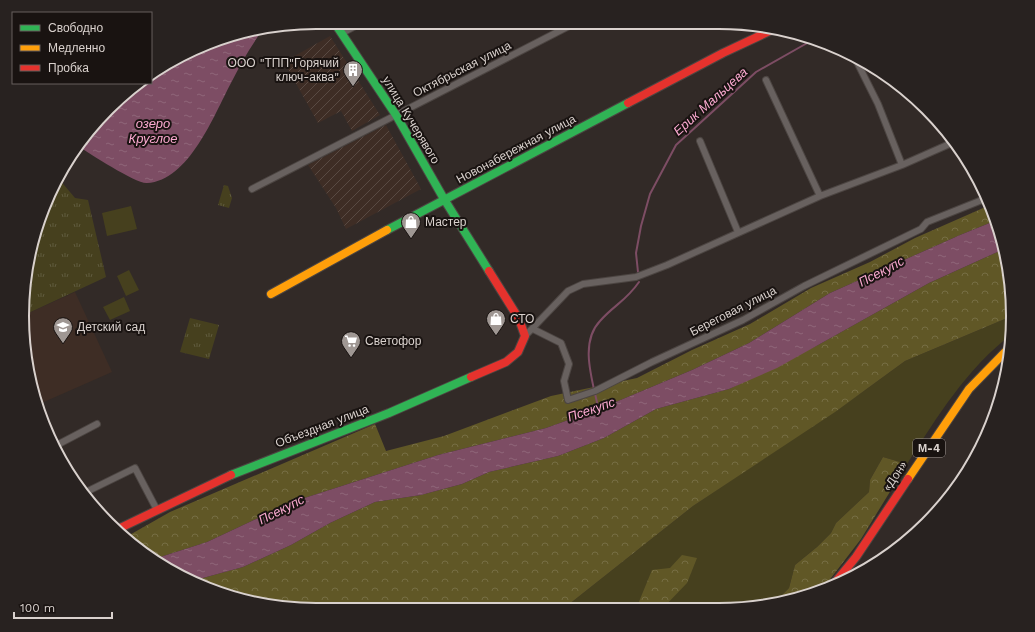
<svg xmlns="http://www.w3.org/2000/svg" width="1035" height="632" font-family="'Work Sans',sans-serif">
  <style>
    .built { fill: #3e2d25 }
    .industrial { fill: url(#industrial-furrows) }
    .grass { fill: #46401e }
    .forest { fill: url(#forest-crowns) }
    .park { fill: url(#park-tufts) }
    .water { fill: url(#water-ripples) }
    .lines { fill: none; stroke-linecap: round; stroke-linejoin: round }
    .stream { stroke: #7d4d64; stroke-width: 2 }
    .street-casing { stroke: #4c4542; stroke-width: 8 }
    .fast-casing { stroke: #4c4542; stroke-width: 10 }
    .slow-casing { stroke: #4c4542; stroke-width: 10 }
    .jam-casing { stroke: #4c4542; stroke-width: 10 }
    .street { stroke: #68615f; stroke-width: 6 }
    .fast { stroke: #30b455; stroke-width: 8 }
    .slow { stroke: #ff9f0a; stroke-width: 8 }
    .jam { stroke: #e5322d; stroke-width: 8 }
    .labels { text-anchor: middle; stroke-width: 4; stroke-linejoin: round; paint-order: stroke }
    .shield { fill: #191311; stroke: #9f9895; stroke-width: 1 }
    .shield-label { font-size: 11px; font-weight: bold; fill: #d9d1cd }
    .poi-label { font-size: 12px; fill: #d9d1cd; stroke: #191311; text-anchor: start }
    .street-label { font-size: 12px; fill: #d9d1cd; stroke: #191311 }
    .water-label { font-size: 13px; font-style: italic; fill: #fba9d0; stroke: #191311 }
    .rim { fill: none; stroke: #d9d1cd; stroke-width: 2 }
  </style>
  <defs>
    <pattern id="industrial-furrows" width="10" height="10" patternUnits="userSpaceOnUse"><rect width="10" height="10" fill="#3e2d25"/><path d="M-1 1l2-2M0 10L10 0M9 11l2-2" fill="none" stroke="#594a43"/></pattern>
    <pattern id="forest-crowns" width="20" height="18" patternUnits="userSpaceOnUse"><rect width="20" height="18" fill="#605726"/><path d="M2 6a3 3 0 1 1 6 0M12 15a3 3 0 1 1 6 0" fill="none" stroke="#766e44"/></pattern>
    <pattern id="park-tufts" width="24" height="20" patternUnits="userSpaceOnUse"><rect width="24" height="20" fill="#46401e"/><path d="M3 7l-1-3M5 7V3M7 7l1-3M15 17l-1-3M17 17v-4M19 17l1-3" fill="none" stroke="#605b3e"/></pattern>
    <pattern id="water-ripples" width="26" height="14" patternUnits="userSpaceOnUse"><rect width="26" height="14" fill="#7d4d64"/><path d="M2 4q2-2 4 0t4 0M15 11q2-2 4 0t4 0" fill="none" stroke="#8f6679"/></pattern>
  </defs>
  <rect width="100%" height="100%" fill="#322a27"/>
  <path class="built" d="M75 292 112 372 37 405 22 316Z"/>
  <path class="industrial" d="M330 36 380 115 352 131 341 111 318 123 284 62Z
    M386 125 421 189 346 229 336 208 308 165Z"/>
  <path class="grass" d="M131 206 137 229 107 236 102 213Z
    M129 270 139 290 126 296 117 276Z
    M124 297 130 311 110 320 103 307Z
    M1012 316V334C967 368 937 417 907 464L883 457 870 480 869 492 836 523 831 533 817 547 795 565 789 588 775 602 738 609H563L693 506 861 393 905 361Z"/>
  <path class="forest" d="M990 205 997 220 960 235 830 293 749 343 692 370 599 409 546 428 438 455 292 502 207 542 154 559 137 549 126 537 170 512 375 424 386 451 444 436 551 396 637 378 692 350 750 324 811 288 870 262 915 238Z
    M1004 249 1010 277 1012 316 905 361 835 412 693 506 563 609 278 608 204 588 192 581 243 567 291 545 330 523 375 502 421 495 462 484 489 472 558 456 604 438 656 409 729 389 818 345 929 283Z
    M883 457 907 464 861 539 821 591 813 594 775 602 789 588 795 565 817 547 831 533 836 523 869 492 870 480Z
    M682 555 697 558 687 583 662 609H636L652 570 670 568Z
    M592 602 609 608V609H582Z"/>
  <path class="park" d="M59 179 75 198 88 200 106 277 22 316 38 222Z
    M224 185 228 186 232 198 229 208 218 205Z
    M190 318 219 325 209 359 180 352Z"/>
  <path class="water" d="M262 31C250 47 240 65 231 83 214 115 189 181 147 183 136 184 89 153 78 146L137 83H151V75L222 38Z
    M997 220 1004 249 929 283 777 368 729 389 656 409 604 438 558 456 489 472 462 484 421 495 375 502 330 523 291 545 243 567 192 581 154 559 207 542 292 502 438 455 546 428 599 409 692 370 749 343 830 293 960 235Z"/>
  <g class="lines">
    <path class="stream" d="M638 272 636 253 641 226 650 194 676 145 756 72 809 42V38
      M599 412C594 384 578 344 600 321 614 305 626 301 639 282"/>
    <defs>
      <path id="street" d="M342 33 363 22
        M855 58 878 104 902 165
        M766 80 820 196
        M700 141 738 232
        M252 189 575 23
        M533 329 561 343 569 364 564 381 568 400 595 391 652 362 743 320 804 286 921 229 927 222 987 198
        M525 336 568 291 583 284 636 277 667 265 820 196 902 165 954 142
        M55 446 97 424
        M84 493 135 468 157 510"/>
      <path id="fast" d="M334 22 396 115 444 199 489 271
        M387 230 628 103
        M231 475 389 413 471 377"/>
      <path id="slow" d="M271 294 387 230
        M908 479 969 389 1011 346"/>
      <path id="jam" d="M628 103 723 53 774 29
        M471 377 506 362 518 352 525 336 519 319 489 271
        M118 529 231 475
        M833 585 856 557 908 479"/>
    </defs>
    <use href="#street" class="street-casing"/>
    <use href="#fast" class="fast-casing"/>
    <use href="#slow" class="slow-casing"/>
    <use href="#jam" class="jam-casing"/>
    <use href="#street" class="street"/>
    <use href="#fast" class="fast"/>
    <use href="#slow" class="slow"/>
    <use href="#jam" class="jam"/>
  </g>
  <defs>
    <symbol id="building-pin" viewBox="-11 -11 22 30"><path d="M0 17L-7.5 6A9.5 9.5 0 1 1 7.5 6Z" fill="#9f9793" stroke="#191311"/><path d="M-4-6H4V6H1V3H-1V6H-4ZM-2.5-4.3h1.7v1.8h-1.7ZM.8-4.3h1.7v1.8H.8ZM-2.5-1h1.7V.8h-1.7ZM.8-1h1.7V.8H.8Z" fill="#fff"/></symbol>
    <symbol id="shop-pin" viewBox="-11 -11 22 30"><path d="M0 17L-7.5 6A9.5 9.5 0 1 1 7.5 6Z" fill="#9f9793" stroke="#191311"/><path d="M-5-2.5h2.3a2.7 3.5 0 0 1 5.4 0H5L5.5 6h-11ZM-1.5-2.5h3a1.5 2.3 0 0 0-3 0Z" fill="#fff"/></symbol>
    <symbol id="school-pin" viewBox="-11 -11 22 30"><path d="M0 17L-7.5 6A9.5 9.5 0 1 1 7.5 6Z" fill="#9f9793" stroke="#191311"/><path d="M0-5L7-2L0 1L-7-2ZM-4 1L0 2.5L4 1V4Q0 6-4 4Z" fill="#fff"/></symbol>
    <symbol id="supermarket-pin" viewBox="-11 -11 22 30"><path d="M0 17L-7.5 6A9.5 9.5 0 1 1 7.5 6Z" fill="#9f9793" stroke="#191311"/><path d="M-6-5.5h2.5l.6 2H6L4.5 2H-2.5L-4.4-4H-6ZM-1.5 3.2a1.3 1.3 0 1 0 .1 0ZM3 3.2a1.3 1.3 0 1 0 .1 0Z" fill="#fff"/></symbol>
  </defs>
  <g fill-rule="evenodd">
    <use href="#building-pin" x="342" y="59" width="22" height="30"/>
    <use href="#shop-pin" x="400" y="211" width="22" height="30"/>
    <use href="#shop-pin" x="485" y="308" width="22" height="30"/>
    <use href="#school-pin" x="52" y="316" width="22" height="30"/>
    <use href="#supermarket-pin" x="340" y="330" width="22" height="30"/>
  </g>
  <g class="labels">
    <rect class="shield" x="913" y="439" width="32" height="18" rx="3"/>
    <g class="shield-label">
      <text x="929" y="452">М-4</text>
    </g>
    <g class="poi-label">
      <text x="339" y="67" text-anchor="end">ООО "ТПП"Горячий<tspan x="339" dy="14">ключ-аква"</tspan></text>
      <text x="425" y="226">Мастер</text>
      <text x="510" y="323">СТО</text>
      <text x="77" y="331">Детский сад</text>
      <text x="365" y="345">Светофор</text>
    </g>
    <g class="street-label">
      <text transform="translate(462 69) rotate(-27)" y="4">Октябрьская улица</text>
      <text transform="translate(411 120) rotate(59)" y="4">улица Кучерявого</text>
      <text transform="translate(516 149) rotate(-28)" y="4">Новонабережная улица</text>
      <text transform="translate(733 311) rotate(-27)" y="4">Береговая улица</text>
      <text transform="translate(322 426) rotate(-21)" y="4">Объездная улица</text>
      <text transform="translate(895 476) rotate(-56)" y="4">«Дон»</text>
    </g>
    <g class="water-label">
      <text transform="translate(710 101) rotate(-42)" y="5">Ерик Мальцева</text>
      <text x="153" y="128">озеро<tspan x="153" dy="15">Круглое</tspan></text>
      <text transform="translate(881 271) rotate(-28)" y="5">Псекупс</text>
      <text transform="translate(591 409) rotate(-19)" y="5">Псекупс</text>
      <text transform="translate(281 509) rotate(-27)" y="5">Псекупс</text>
    </g>
  </g>
  <path d="M0 0H1035V632H0ZM316 29H719A287 287 0 0 1 1006 316V316A287 287 0 0 1 719 603H316A287 287 0 0 1 29 316V316A287 287 0 0 1 316 29Z" fill="#282220" fill-rule="evenodd"/>
  <path class="rim" d="M316 29H719A287 287 0 0 1 1006 316V316A287 287 0 0 1 719 603H316A287 287 0 0 1 29 316V316A287 287 0 0 1 316 29Z"/>
  <rect x="12" y="12" width="140" height="72" fill="#191311" stroke="#665f5c"/>
  <rect x="20" y="25" width="20" height="6" fill="#30b455" stroke="#665f5c"/>
  <text x="48" y="32" font-size="12" fill="#d9d1cd">Свободно</text>
  <rect x="20" y="45" width="20" height="6" fill="#ff9f0a" stroke="#665f5c"/>
  <text x="48" y="52" font-size="12" fill="#d9d1cd">Медленно</text>
  <rect x="20" y="65" width="20" height="6" fill="#e5322d" stroke="#665f5c"/>
  <text x="48" y="72" font-size="12" fill="#d9d1cd">Пробка</text>
  <path d="M14 612v6h98v-6" fill="none" stroke="#d9d1cd" stroke-width="2"/>
  <text x="20" y="612" font-size="12" fill="#d9d1cd" stroke="#191311" stroke-width="3" paint-order="stroke">100 m</text>
</svg>
